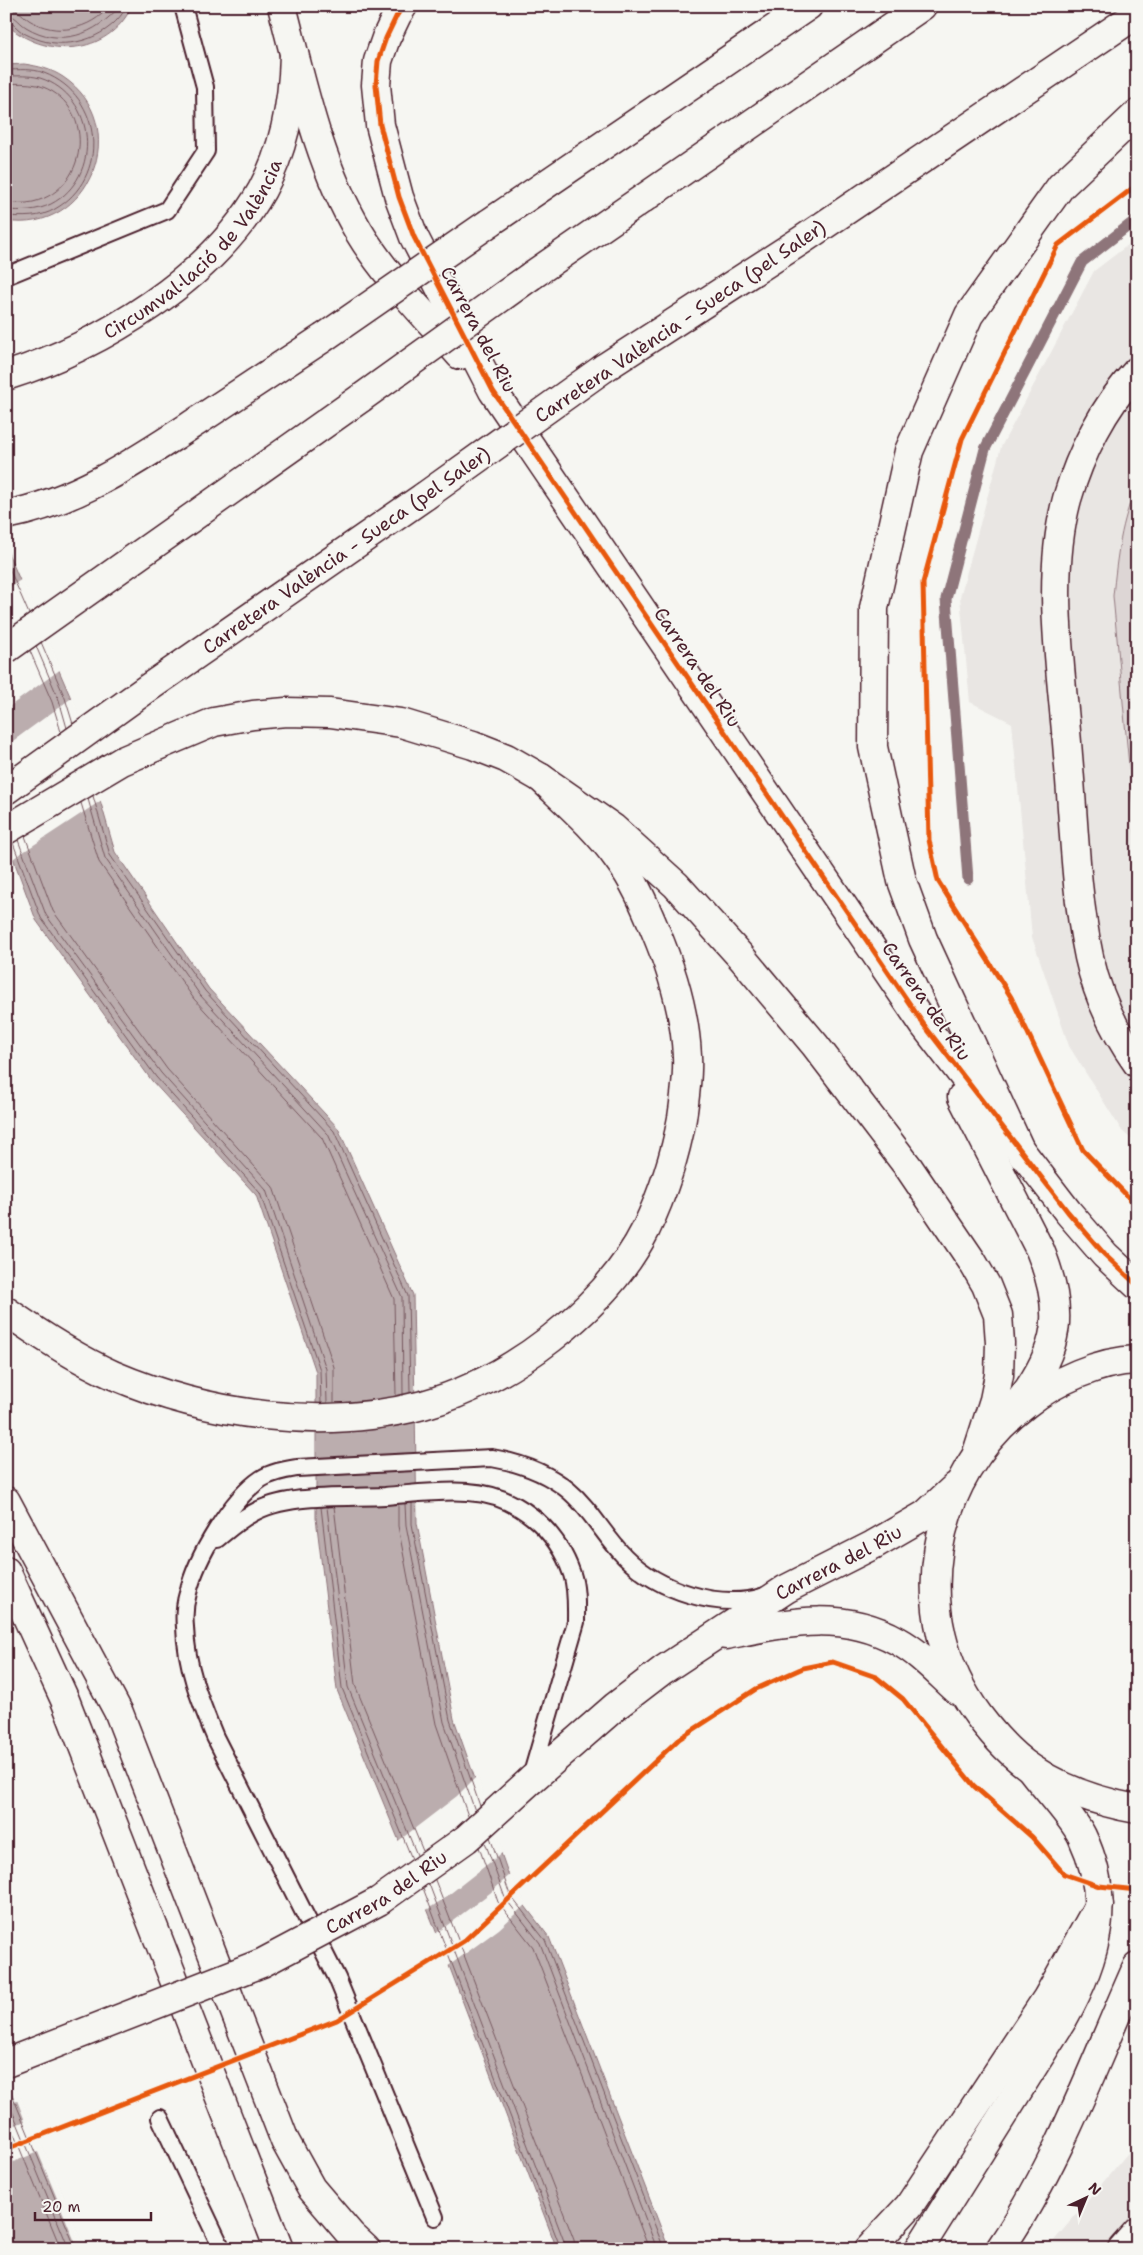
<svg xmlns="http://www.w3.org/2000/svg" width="1143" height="2255" font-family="'Shantell Sans',sans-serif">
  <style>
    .built { fill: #e9e6e3 }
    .grass { fill: #ddd6d5; stroke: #947a80 }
    .water { fill: #bbadae; stroke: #8e747a }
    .pier { fill: #f6f6f2 }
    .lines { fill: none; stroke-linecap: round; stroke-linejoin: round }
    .shore { stroke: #77585f; stroke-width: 1 }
    .stream { stroke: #8e747a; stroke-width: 11 }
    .service-casing { stroke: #4a1f2b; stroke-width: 20 }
    .minor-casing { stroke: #4a1f2b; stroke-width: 31 }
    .tertiary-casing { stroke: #4a1f2b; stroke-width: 31 }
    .trunk-casing { stroke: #4a1f2b; stroke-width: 31 }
    .motorway-casing { stroke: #4a1f2b; stroke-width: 31 }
    .service { stroke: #f6f6f2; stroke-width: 16 }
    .minor { stroke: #f6f6f2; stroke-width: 28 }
    .tertiary { stroke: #f6f6f2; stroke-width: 28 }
    .trunk { stroke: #f6f6f2; stroke-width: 28 }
    .motorway { stroke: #f6f6f2; stroke-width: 28 }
    .tertiary-bridge-casing { stroke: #4a1f2b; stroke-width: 31; stroke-linecap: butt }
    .trunk-bridge-casing { stroke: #4a1f2b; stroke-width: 31; stroke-linecap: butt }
    .motorway-bridge-casing { stroke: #4a1f2b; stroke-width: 31; stroke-linecap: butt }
    .tertiary-bridge { stroke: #f6f6f2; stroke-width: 28 }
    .trunk-bridge { stroke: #f6f6f2; stroke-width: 28 }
    .motorway-bridge { stroke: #f6f6f2; stroke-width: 28 }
    .cycleway-casing { stroke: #f6f6f2; stroke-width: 8 }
    .cycleway { stroke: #e8590c; stroke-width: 5 }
    .labels { text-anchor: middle; stroke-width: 4; stroke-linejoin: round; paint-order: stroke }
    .street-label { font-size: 19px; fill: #4a1f2b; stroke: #f6f6f2 }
  </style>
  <rect width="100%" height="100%" fill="#f6f6f2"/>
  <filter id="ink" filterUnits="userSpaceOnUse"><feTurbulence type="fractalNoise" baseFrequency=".02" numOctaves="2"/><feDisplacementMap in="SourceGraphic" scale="10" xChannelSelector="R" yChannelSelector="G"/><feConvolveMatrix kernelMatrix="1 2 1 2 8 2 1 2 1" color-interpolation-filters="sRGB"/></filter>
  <g filter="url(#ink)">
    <path class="built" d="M1137 238V1144L1122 1131 1069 1046 1032 937 1012 723 970 702 960 597 1001 447 1094 271Z
      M1137 2142V2249H1047Z"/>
    <path class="grass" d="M1137 485V851L1113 596C1117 556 1121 522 1137 485Z"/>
    <path class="water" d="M6 6H132C108 57 44 59 6 24Z
      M24 64C38 66 51 69 63 77 134 124 90 235 6 221V65Z
      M6 548 70 696 115 852 209 989 338 1128 413 1295 417 1523 454 1719 515 1893 549 1937 669 2249H557L432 1921 337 1690 316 1518V1372L256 1195 152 1081 36 920 6 839Z
      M6 2067 81 2249H6Z"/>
    <path class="pier" d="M22 579 61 669 6 709V590Z
      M73 697 102 800 11 860 6 846V746Z
      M477 1776 503 1852 442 1900 425 1911 397 1842 457 1796Z
      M511 1874 517 1891 526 1904 499 1929 447 1967 434 1935 490 1893Z
      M6 2065 54 2173 84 2249H78L38 2152 6 2165V2129L25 2121 17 2100 6 2104Z"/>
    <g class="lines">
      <path class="shore" d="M6 7C17 8 21 14 29 20 56 37 90 30 110 6
        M6 15C16 15 18 22 26 27 61 48 95 35 120 6
        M6 21C13 22 16 28 22 32 27 35 34 38 40 40 71 50 111 37 127 6
        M6 70C19 70 32 68 44 73 104 96 110 178 55 209 40 218 23 217 6 216
        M6 76C18 76 29 75 40 78 97 96 103 177 51 204 37 211 22 211 6 210
        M6 84C17 83 27 83 37 85 96 101 92 188 33 202 24 204 15 203 6 203
        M6 561 29 614
        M41 642 65 698 73 724
        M36 646 59 700 67 728
        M30 651 52 702 61 732
        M93 796 110 855 205 991 334 1131 408 1296 410 1392
        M88 799 105 858 200 995 328 1134 402 1297 403 1394
        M81 803 99 862 194 999 322 1138 394 1299 396 1395
        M25 836 53 911 167 1069 273 1187 334 1367V1402
        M18 840 46 915 161 1073 266 1190 326 1369 327 1403
        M13 843 41 918 156 1077 260 1193 320 1370 321 1403
        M412 1503V1524L450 1720 480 1806
        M398 1504V1526L436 1724 468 1816
        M405 1504 406 1525 444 1722 475 1811
        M334 1506 355 1685 423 1851
        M321 1507 342 1688 412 1859
        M327 1507 348 1687 417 1855
        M490 1837 510 1895 545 1940 664 2249
        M485 1842 505 1898 540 1943 657 2249
        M479 1847 498 1902 533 1947 649 2249
        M435 1880 574 2240 575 2249
        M429 1884 567 2249
        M423 1888 561 2249
        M6 2080 76 2249
        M6 2096 69 2249
        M6 2115 61 2249"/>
      <path class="stream" d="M968 879 946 599 985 449 1082 262 1137 219"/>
      <defs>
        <path id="service" d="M6 276 167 210 206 151 205 87 183 6
          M217 1539C228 1530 239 1520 251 1514 286 1493 344 1498 385 1496 412 1494 441 1490 468 1492 517 1495 556 1528 572 1574 577 1589 576 1606 576 1622L531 1777
          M160 2118 222 2249
          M435 2217 337 1978 215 1737C200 1701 186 1666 185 1627 184 1617 185 1603 188 1593 196 1558 231 1499 261 1479 272 1472 285 1470 297 1468L492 1458C520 1463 546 1472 568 1490 591 1509 604 1536 625 1557 658 1590 719 1611 765 1596"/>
        <path id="minor" d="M1137 371C1104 406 1080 454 1067 499 1045 580 1062 673 1068 755 1074 822 1075 891 1089 957 1097 994 1115 1032 1137 1063
          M919 2249 1063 2019C1097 1959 1113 1901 1082 1836 1072 1816 1045 1788 1031 1769
          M1000 2249C1059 2162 1094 2063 1137 1967
          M1122 2249 1137 2232"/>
        <g id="tertiary">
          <path d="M282 6C302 83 318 163 359 232 386 277 425 315 460 355"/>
          <path d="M403 6 397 15 386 38 378 61 376 85 380 125 399 197 414 237 493 391 924 1025 1068 1212 1105 1255 1137 1285"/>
          <path d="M962 1097 1040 1250C1065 1312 1060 1348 1020 1401"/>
          <path d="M1137 1360C1099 1361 1055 1381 1026 1404 929 1478 905 1616 979 1716 994 1736 1011 1755 1032 1769 1064 1791 1099 1802 1137 1809"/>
          <path d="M726 1635C786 1623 840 1609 898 1641 920 1653 938 1673 957 1690"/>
          <path id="s1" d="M531 1780 616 1706 663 1670 786 1589 873 1545 925 1515 955 1487"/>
        </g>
        <g id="trunk">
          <path d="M531 276 922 6"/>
          <path d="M604 368 802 240 1137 14"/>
          <path id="s2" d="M6 376C101 346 213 278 262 190 285 148 293 101 294 54"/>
          <path d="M6 649 361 398"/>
          <path d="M6 790 148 688 425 496"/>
          <path d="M6 830 122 761 214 722 253 715 286 712 330 713 401 723 473 745 506 758 541 778 613 828 676 885 742 958 815 1045 909 1168 972 1261 986 1285 998 1315 1000 1343 999 1375 994 1400 977 1453"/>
          <path d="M1023 1156 923 939 902 881 873 747 874 608 909 451 969 315 1061 186 1137 114"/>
        </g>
        <path id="motorway" d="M489 223 808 6
          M6 515C76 502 138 460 196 422 238 394 281 366 323 338
          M6 1311C40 1335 75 1358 113 1375 207 1415 322 1432 423 1405 508 1382 606 1309 646 1229 663 1193 675 1157 682 1118 685 1098 688 1076 687 1056 685 1013 672 970 655 930 645 906 634 880 618 859 596 828 568 804 541 778
          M6 1501 119 1713 285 2141 311 2188 351 2235 366 2249
          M6 1571 65 1700 279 2249
          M869 2249 909 2206 1047 1998 1099 1905"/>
      </defs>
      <use href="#service" class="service-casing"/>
      <use href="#minor" class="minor-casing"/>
      <use href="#tertiary" class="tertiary-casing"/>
      <use href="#trunk" class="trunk-casing"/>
      <use href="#motorway" class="motorway-casing"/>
      <use href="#service" class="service"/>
      <use href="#minor" class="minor"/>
      <use href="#tertiary" class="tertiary"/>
      <use href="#trunk" class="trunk"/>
      <use href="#motorway" class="motorway"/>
      <defs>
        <g id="tertiary-bridge">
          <path id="s3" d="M6 2063 262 1963 379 1901 466 1839 531 1780"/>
        </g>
        <path id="trunk-bridge" d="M361 398 531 276
          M425 496 604 368"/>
        <path id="motorway-bridge" d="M323 338 489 223"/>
      </defs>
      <use href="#tertiary-bridge" class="tertiary-bridge-casing"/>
      <use href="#trunk-bridge" class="trunk-bridge-casing"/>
      <use href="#motorway-bridge" class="motorway-bridge-casing"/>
      <use href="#tertiary-bridge" class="tertiary-bridge"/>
      <use href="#trunk-bridge" class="trunk-bridge"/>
      <use href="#motorway-bridge" class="motorway-bridge"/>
      <defs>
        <path id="cycleway" d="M403 6 397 15 386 38 378 61 376 85 380 125 399 197 414 237 493 391 924 1025 1068 1212 1105 1255 1137 1285
          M1137 185 1058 245 962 439 923 583 929 840 938 881 1011 997 1083 1150 1137 1206
          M6 2149 337 2020 464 1941 679 1739 756 1689 803 1668 833 1662 876 1677 903 1699 974 1786 1032 1837 1064 1874 1099 1886 1137 1890"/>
      </defs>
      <use href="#cycleway" class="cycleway-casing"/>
      <use href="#cycleway" class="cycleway"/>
    </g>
  </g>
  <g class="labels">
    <g class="street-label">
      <text dy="7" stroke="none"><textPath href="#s2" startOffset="232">Circumval·lació de València</textPath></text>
      <text transform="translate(680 321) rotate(-34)" y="7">Carretera València - Sueca (pel Saler)</text>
      <text transform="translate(479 329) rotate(62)" y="7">Carrera del Riu</text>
      <text transform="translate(346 550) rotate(-35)" y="7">Carretera València - Sueca (pel Saler)</text>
      <text transform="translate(698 667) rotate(56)" y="7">Carrera del Riu</text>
      <text transform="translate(927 1001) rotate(55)" y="7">Carrera del Riu</text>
      <text dy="7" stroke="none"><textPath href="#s1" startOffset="378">Carrera del Riu</textPath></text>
      <text dy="7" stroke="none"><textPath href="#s3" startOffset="418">Carrera del Riu</textPath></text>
    </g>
  </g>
  <rect width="1143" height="2255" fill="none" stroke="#f6f6f2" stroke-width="25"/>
  <rect x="12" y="12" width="1118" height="2230" fill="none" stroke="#4a1f2b" stroke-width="2" filter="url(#ink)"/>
  <g transform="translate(1086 2198) rotate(44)" stroke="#f6f6f2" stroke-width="4" paint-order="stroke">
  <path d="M0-4L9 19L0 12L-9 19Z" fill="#4a1f2b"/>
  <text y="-8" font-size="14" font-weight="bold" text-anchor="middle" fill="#4a1f2b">N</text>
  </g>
  <path d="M35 2212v8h116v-8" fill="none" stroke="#4a1f2b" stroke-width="2.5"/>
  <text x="42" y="2212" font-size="15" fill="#4a1f2b" stroke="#f6f6f2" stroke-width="4" paint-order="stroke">20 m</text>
</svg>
